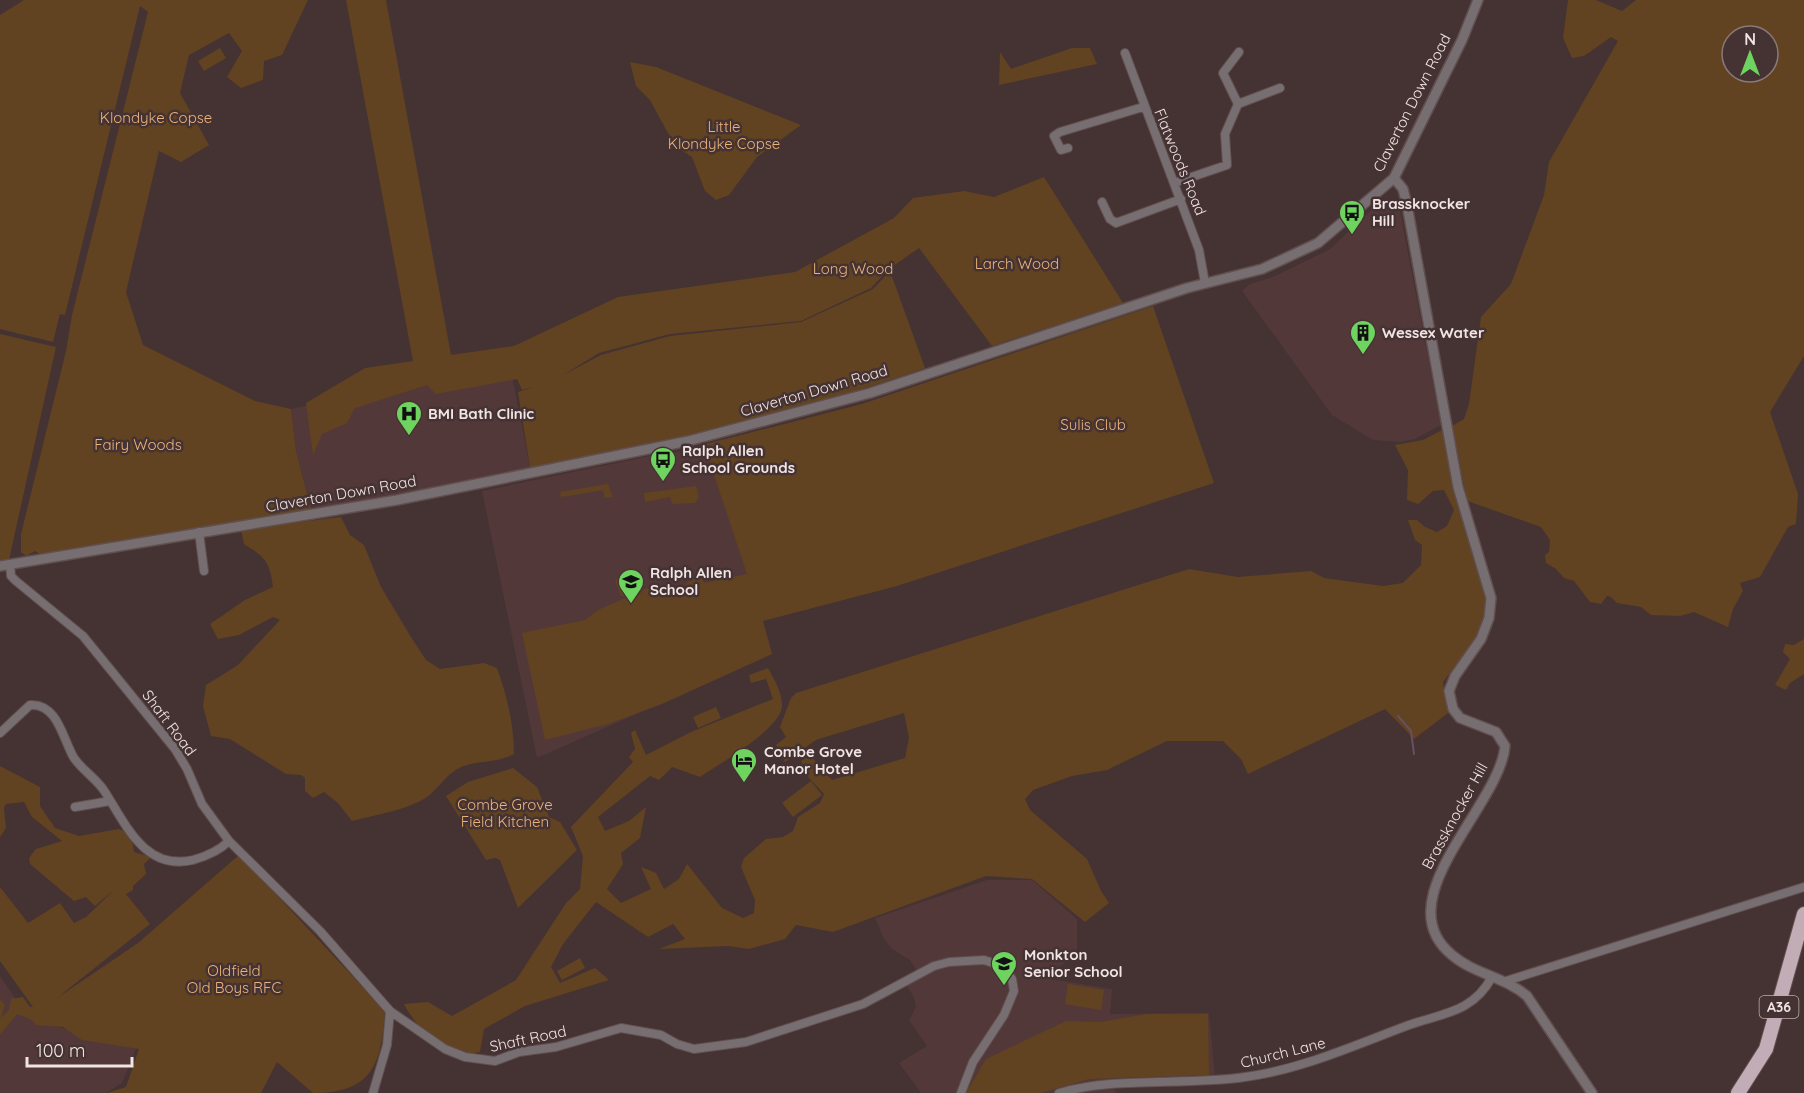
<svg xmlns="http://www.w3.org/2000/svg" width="1804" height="1093" font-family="Quicksand,sans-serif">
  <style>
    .built { fill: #533839 }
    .green { fill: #614321; fill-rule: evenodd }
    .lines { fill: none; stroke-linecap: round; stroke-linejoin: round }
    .stream { stroke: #684f64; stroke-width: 2 }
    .minor-casing { stroke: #614e4e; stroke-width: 10 }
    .tertiary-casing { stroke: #614e4e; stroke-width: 12 }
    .trunk-casing { stroke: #614e4e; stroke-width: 16 }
    .minor { stroke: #776e71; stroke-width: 8 }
    .tertiary { stroke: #776e71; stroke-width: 9 }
    .trunk { stroke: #c2acb5; stroke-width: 14 }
    .labels { text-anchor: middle; stroke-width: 5; stroke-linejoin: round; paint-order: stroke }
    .shield { fill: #453232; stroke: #bdafaf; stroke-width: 1.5 }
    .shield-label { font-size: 14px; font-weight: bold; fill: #f1e4e4 }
    .street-label { font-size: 15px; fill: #f1e4e4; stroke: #453232 }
    .park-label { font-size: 15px; fill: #ebb37a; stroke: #453232 }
    .poi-label { font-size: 15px; font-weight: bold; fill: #f1e4e4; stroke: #453232; text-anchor: start }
  </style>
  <rect width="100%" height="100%" fill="#453232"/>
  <path class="built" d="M1377 205 1399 206 1441 425 1415 439 1400 442 1373 440 1332 415 1242 291 1250 284 1273 277 1330 249Z
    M509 361 530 467 436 487 311 509 296 451 291 409Z
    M702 445 706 451 749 574 772 654 537 758 482 491 650 456 683 451 689 453Z
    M987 880H1032L1077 919V959L1068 961 1044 978 1112 989 1110 1014 1209 1013 1215 1077 1112 1078 1116 1093H921L899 1063 927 1046 909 1020 916 1007 914 997 906 985 919 974 910 960 892 949 884 939 875 918Z
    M0 976 25 1012 36 1021 136 1048 122 1083 106 1093H0Z"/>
  <path class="green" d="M24 0H308L282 55 264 61 263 80 241 88 227 77 242 51 229 33 189 55 180 93 209 145 181 162 159 151 126 292 143 345 255 401 291 409 296 451 311 509 40 554 35 551 26 556 21 552V534L66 351 72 315 148 12 140 6 65 315 60 314 53 342 0 329V15Z
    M346 0H386L451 355 514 346 618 297 795 272 894 218 913 198 964 191 994 197 1044 177 1123 303 992 346 919 248 889 269 871 288 801 321 670 334 599 353 563 375 601 355 670 336 801 322 873 289 890 271 925 368C798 413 667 441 536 468L530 467 518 392 534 387 522 390 517 379 436 394 427 385 355 408 347 423 322 434 313 455 306 403 365 368 413 361Z
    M1568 0H1596L1622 11 1636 0H1804V356L1770 412 1798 494 1796 524 1788 527 1760 577 1740 583 1743 591 1733 609 1728 627 1694 612 1680 616 1651 615 1641 607 1617 603 1611 597 1607 596 1601 604 1590 602 1574 581 1564 578 1556 569 1546 563 1545 555 1549 552 1550 540 1541 527 1473 503 1467 500 1452 426 1464 419 1469 404 1481 317 1511 284 1544 195 1549 162 1618 41 1611 37 1584 56 1572 58 1563 38ZM1732 36H1768V72H1732Z
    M220 48 226 58 204 71 198 61Z
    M1072 48H1090L1097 64 999 85 1000 52 1011 69Z
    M630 62 656 67 801 125 757 157 729 195 716 200 705 191 692 157 675 146 650 100 636 86Z
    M1153 306 1214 483 897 586 763 621 772 654 662 704 608 724 545 740 522 633 585 620 598 610 623 599 637 597 644 589 662 585 681 590 689 581 702 578 704 583 747 574 706 451 702 445 862 404Z
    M0 334 56 347 9 560 0 561Z
    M1444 429 1456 500 1487 597 1485 619 1477 638 1443 682 1448 713 1414 739 1385 709 1248 774 1241 759 1223 741H1167L1107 770 1072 776 1033 790 1025 799 1030 810 1087 859 1101 891 1109 903 1085 922 1032 879 986 876 833 932 796 925 785 939 749 949 728 946 659 949 685 939 673 924 648 937 596 902 563 944 551 967 560 983 595 968 609 980 525 1006 484 1029 480 1052C474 1053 466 1055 461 1053 436 1045 415 1026 404 1004L428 1002 452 1016 516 980 566 903 580 889 583 856 571 827 633 762 629 757 635 749 631 733 635 730 646 755 691 732 773 699 766 679 751 683 749 675 768 668C774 679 783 694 782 707 779 730 719 764 700 777L672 767 659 780 650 776 598 817 605 831 629 821 646 807 640 838 621 853 623 864 607 889 621 903 651 889 641 867 656 873 664 889 679 879 687 864 722 908 743 918 754 913 755 900 741 867 744 858 766 839 783 837 793 831 798 817 820 803 824 794 809 778 801 761 810 755 832 780 905 758 909 738 904 713 816 740 785 762 776 745 786 737 780 727 791 698 796 693 1189 569 1238 577 1311 571 1324 578 1383 586 1403 583 1421 565 1422 545 1415 540 1408 520H1417L1425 527 1437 532 1447 526 1454 510 1444 490 1433 491 1418 504 1407 500 1408 470 1395 445 1423 440Z
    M608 484 613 497 605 498 603 490 561 497 560 492Z
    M696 486 699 497 695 503 672 504 670 497 645 502 644 493Z
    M341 517 350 535 364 545 381 587 411 637 426 660 440 669 484 663 497 668C507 696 514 724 514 754 497 763 481 760 464 766 446 772 439 790 424 799 402 811 375 815 352 821L338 803 324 792 313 798 305 791V778L301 775 286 774 230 739 211 736 203 706 206 685 238 665 280 620 273 617 239 635 218 639 210 624 245 600 273 587C270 562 265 557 244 544L241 529Z
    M639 575 640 591 634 596H621L615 580Z
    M1804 639V674L1790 683 1786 690 1775 685 1790 659 1783 652 1785 644 1794 645Z
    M716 707 721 718 698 728 693 717Z
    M0 766 40 787V806L55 828 79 836 119 829C130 832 133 841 134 852L151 857 144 864 146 874 133 886V890L126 894 150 924 57 998 138 943 239 855 385 1011C381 1063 374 1093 313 1093L277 1062 261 1093H107L126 1087 139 1049 82 1040 63 1027 36 1025 32 1020 17 1014 0 1035V999L5 1005 1 1018 9 1010 11 999 23 997 30 1007H33L0 961V887L28 923 60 903 74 923 86 917 115 889 95 906 86 897 74 901 30 864 29 858 36 849 62 841 32 817 24 802 6 804 4 808 6 828 0 837Z
    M513 768 537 787 549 817 560 822 577 850 518 908 500 860 495 858 486 860 446 796 468 782Z
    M811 781 822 795 793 817 782 803Z
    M580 958 585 968 562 980 557 971Z
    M1068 984 1104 990 1101 1010 1065 1004Z
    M1147 1014H1208L1209 1075 1089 1079 1041 1093H966L986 1059 1066 1021 1101 1022Z"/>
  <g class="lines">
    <path class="stream" d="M1398 716 1411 731 1414 754"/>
    <defs>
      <path id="minor" d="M1125 53 1199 250 1205 283
        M1238 104 1223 73 1239 52
        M1068 148 1061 150 1054 136 1060 132 1143 107
        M1174 183 1227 165 1225 134 1238 104 1280 88
        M1102 202 1110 219 1116 223 1181 199
        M199 532 204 571
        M10 564 11 576 16 581 83 636 175 749 187 769 202 804 229 841 320 931 390 1011 445 1049 465 1057 495 1061 519 1052 556 1047 621 1028 661 1035 677 1044 694 1049 746 1042 863 1004 934 966 949 962 984 960 996 964 1005 971 1012 979 1014 991 1004 1015 973 1062 961 1093
        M0 733 30 705C58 703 63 740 74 758 83 771 97 779 105 792 126 825 145 871 193 860 207 856 219 851 229 841
        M75 807 110 801
        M1506 981 1804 887
        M373 1093 387 1045 390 1011
        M1059 1093C1119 1076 1183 1086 1245 1077 1303 1069 1355 1045 1409 1025 1444 1013 1473 1012 1492 977"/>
      <path id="tertiary" d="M1394 178 1403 189 1407 205 1458 487 1491 598 1489 618 1481 639 1455 676 1449 691 1453 709 1460 718 1496 732 1505 746C1500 806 1384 900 1452 955 1474 974 1505 977 1527 996L1592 1093
        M0 566 397 500 688 441 870 393 1187 288 1262 269 1318 243 1394 178 1462 40 1478 0"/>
      <path id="trunk" d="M1738 1093 1766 1049 1804 914"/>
    </defs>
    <use href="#minor" class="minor-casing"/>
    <use href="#tertiary" class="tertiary-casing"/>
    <use href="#trunk" class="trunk-casing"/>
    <use href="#minor" class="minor"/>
    <use href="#tertiary" class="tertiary"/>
    <use href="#trunk" class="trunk"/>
  </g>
  <defs>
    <symbol id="bus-pin" viewBox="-11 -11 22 30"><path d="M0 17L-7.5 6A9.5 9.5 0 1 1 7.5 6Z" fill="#6fd35f" stroke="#453232"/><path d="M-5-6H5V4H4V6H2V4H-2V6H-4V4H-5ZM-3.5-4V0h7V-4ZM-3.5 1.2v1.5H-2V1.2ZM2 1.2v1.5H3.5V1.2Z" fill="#111"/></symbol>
    <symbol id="building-pin" viewBox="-11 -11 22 30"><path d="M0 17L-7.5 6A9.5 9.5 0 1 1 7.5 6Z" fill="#6fd35f" stroke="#453232"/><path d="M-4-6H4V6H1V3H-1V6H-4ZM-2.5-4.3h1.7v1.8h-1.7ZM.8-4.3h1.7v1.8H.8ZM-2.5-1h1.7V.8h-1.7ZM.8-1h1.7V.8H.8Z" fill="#111"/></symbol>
    <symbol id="hospital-pin" viewBox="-11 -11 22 30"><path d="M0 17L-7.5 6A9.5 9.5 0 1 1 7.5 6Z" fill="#6fd35f" stroke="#453232"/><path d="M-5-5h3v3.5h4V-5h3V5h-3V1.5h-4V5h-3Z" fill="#111"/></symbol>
    <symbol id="school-pin" viewBox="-11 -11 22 30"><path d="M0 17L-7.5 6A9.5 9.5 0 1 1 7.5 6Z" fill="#6fd35f" stroke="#453232"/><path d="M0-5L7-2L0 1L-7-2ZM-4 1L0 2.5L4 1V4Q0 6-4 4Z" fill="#111"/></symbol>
    <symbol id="hotel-pin" viewBox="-11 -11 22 30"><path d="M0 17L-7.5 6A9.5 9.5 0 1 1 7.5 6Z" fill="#6fd35f" stroke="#453232"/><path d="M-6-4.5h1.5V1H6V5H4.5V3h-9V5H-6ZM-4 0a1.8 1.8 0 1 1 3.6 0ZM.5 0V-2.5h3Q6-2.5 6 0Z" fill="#111"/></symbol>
  </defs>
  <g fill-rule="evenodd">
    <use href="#bus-pin" x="1337" y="198" width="30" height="40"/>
    <use href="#building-pin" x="1348" y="318" width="30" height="40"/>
    <use href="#hospital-pin" x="394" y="399" width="30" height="40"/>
    <use href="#bus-pin" x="648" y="445" width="30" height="40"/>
    <use href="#school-pin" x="616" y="567" width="30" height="40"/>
    <use href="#hotel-pin" x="729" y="746" width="30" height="40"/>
    <use href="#school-pin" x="989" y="949" width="30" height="40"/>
  </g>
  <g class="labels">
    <rect class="shield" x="1759.5" y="996" width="39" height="22" rx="4.5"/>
    <g class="shield-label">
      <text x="1779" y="1012">A36</text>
    </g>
    <g class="street-label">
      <text transform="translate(1412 103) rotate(-63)" y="5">Claverton Down Road</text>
      <text transform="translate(1180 162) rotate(68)" y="5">Flatwoods Road</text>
      <text transform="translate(814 391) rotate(-16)" y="5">Claverton Down Road</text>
      <text transform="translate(341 494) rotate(-10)" y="5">Claverton Down Road</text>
      <text transform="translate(169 723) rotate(53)" y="5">Shaft Road</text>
      <text transform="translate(1455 816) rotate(-61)" y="5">Brassknocker Hill</text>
      <text transform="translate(528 1039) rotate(-12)" y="5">Shaft Road</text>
      <text transform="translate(1283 1053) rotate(-14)" y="5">Church Lane</text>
    </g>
    <g class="park-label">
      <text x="156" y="123">Klondyke Copse</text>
      <text x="724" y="132">Little<tspan x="724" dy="17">Klondyke Copse</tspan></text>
      <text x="1017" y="269">Larch Wood</text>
      <text x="853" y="274">Long Wood</text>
      <text x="1093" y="430">Sulis Club</text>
      <text x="138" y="450">Fairy Woods</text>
      <text x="505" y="810">Combe Grove<tspan x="505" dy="17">Field Kitchen</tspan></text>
      <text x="234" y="976">Oldfield<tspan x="234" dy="17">Old Boys RFC</tspan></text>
    </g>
    <g class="poi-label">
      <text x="1372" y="209">Brassknocker<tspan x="1372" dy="17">Hill</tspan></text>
      <text x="1382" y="338">Wessex Water</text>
      <text x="428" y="419">BMI Bath Clinic</text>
      <text x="682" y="456">Ralph Allen<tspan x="682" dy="17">School Grounds</tspan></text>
      <text x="650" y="578">Ralph Allen<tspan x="650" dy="17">School</tspan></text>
      <text x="764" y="757">Combe Grove<tspan x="764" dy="17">Manor Hotel</tspan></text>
      <text x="1024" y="960">Monkton<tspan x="1024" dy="17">Senior School</tspan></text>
    </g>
  </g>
  <g transform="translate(1750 54)"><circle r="28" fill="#453232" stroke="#8a7979" stroke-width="1.5"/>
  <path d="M0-4.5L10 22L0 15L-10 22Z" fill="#6fd35f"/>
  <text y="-9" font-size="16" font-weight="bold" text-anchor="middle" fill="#f1e4e4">N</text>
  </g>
  <path d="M27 1057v9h105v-9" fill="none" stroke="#f1e4e4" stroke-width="3"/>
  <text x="36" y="1057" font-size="18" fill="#f1e4e4" stroke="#453232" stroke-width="4.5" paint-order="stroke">100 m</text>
</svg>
